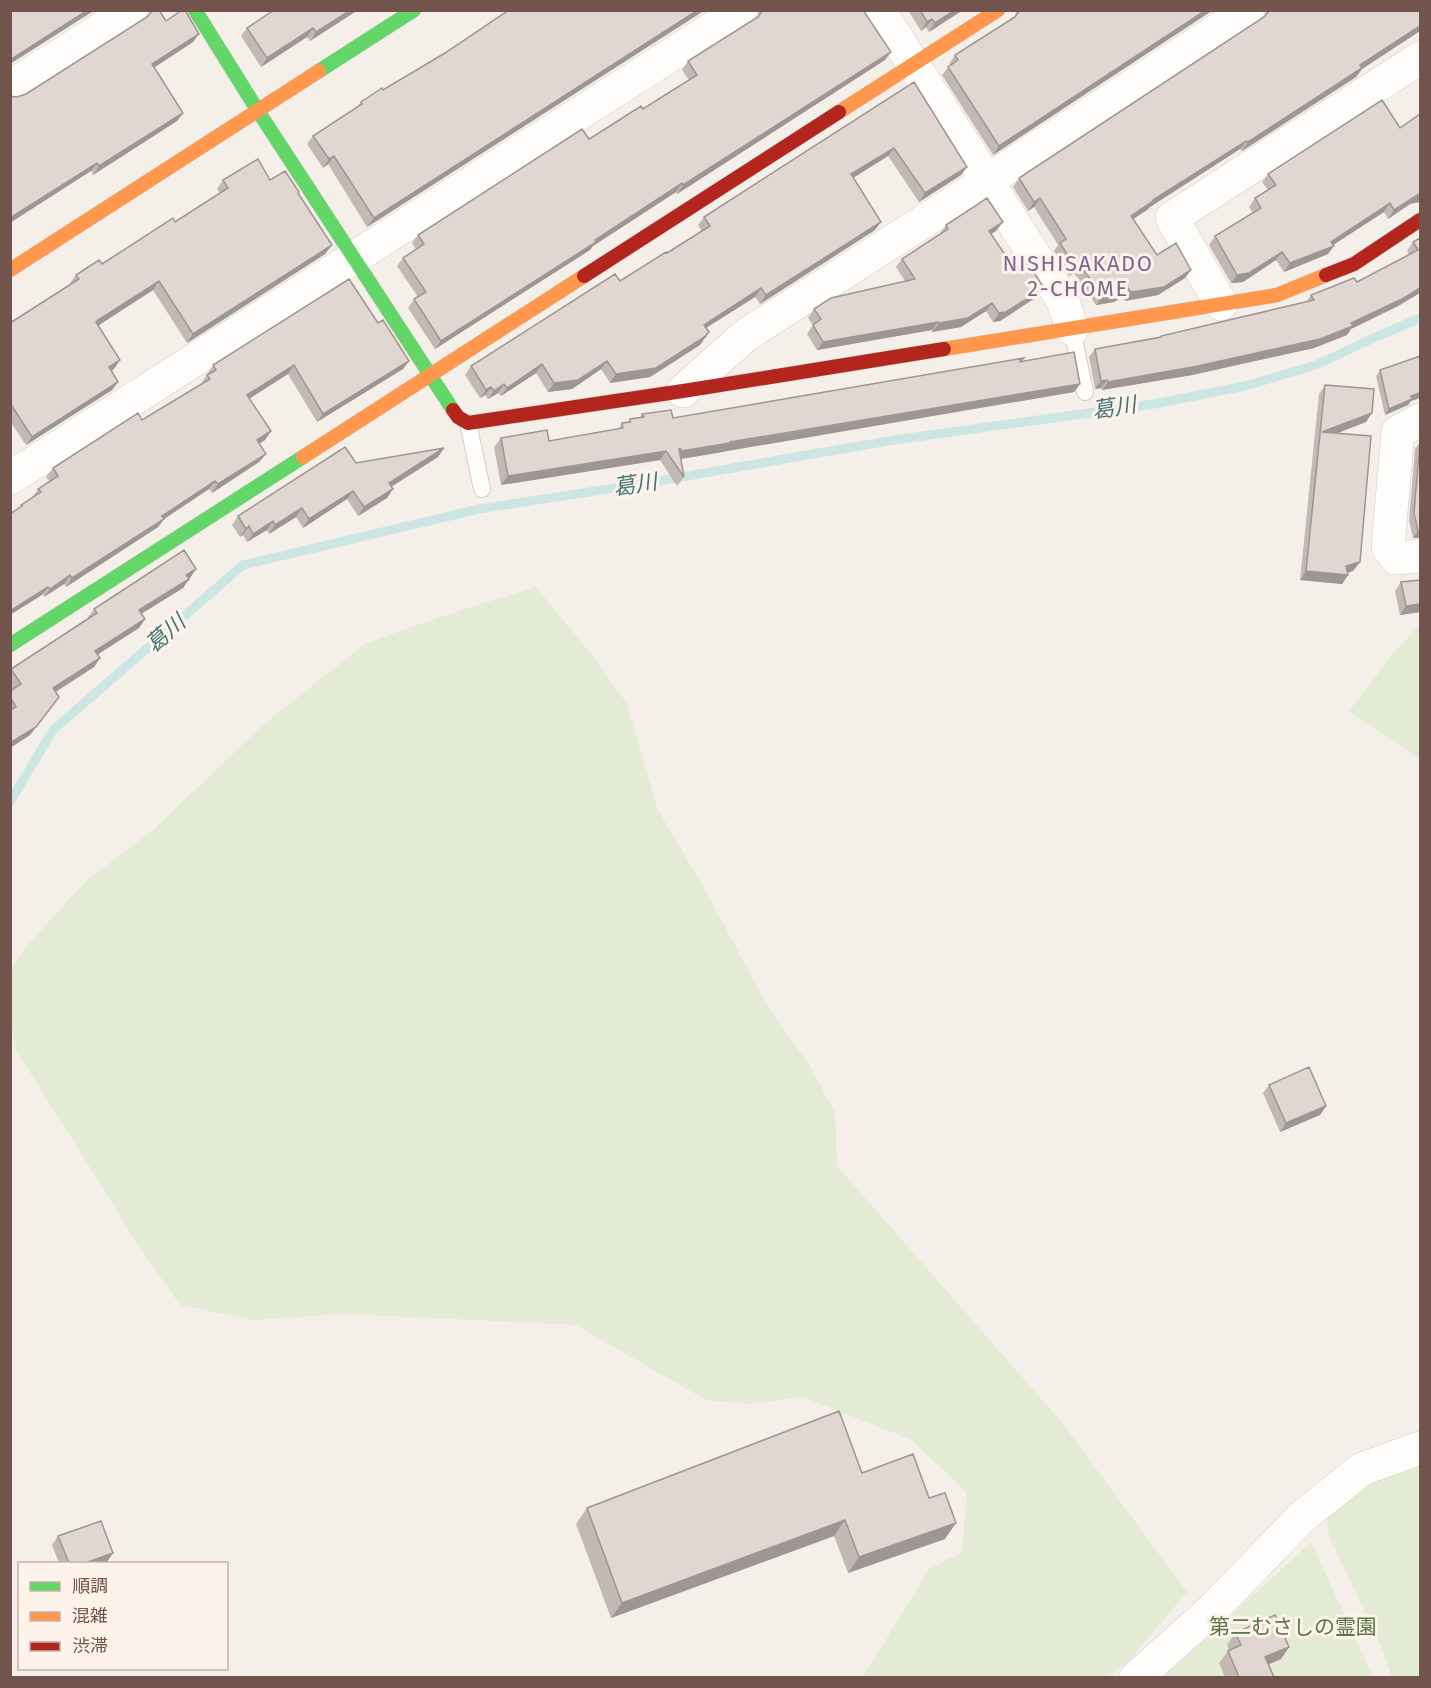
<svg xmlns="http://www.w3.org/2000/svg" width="1431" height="1688" font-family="'Fira Sans','Noto Sans JP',sans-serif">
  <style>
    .green { fill: #e4ebd4 }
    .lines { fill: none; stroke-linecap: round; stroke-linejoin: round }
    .stream { stroke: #cce6e4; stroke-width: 9 }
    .lane-casing { stroke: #d4cbc6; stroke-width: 18 }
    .street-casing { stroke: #d4cbc6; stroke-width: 34 }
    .fast-casing { stroke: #d4cbc6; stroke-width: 15 }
    .slow-casing { stroke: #d4cbc6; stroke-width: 15 }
    .jam-casing { stroke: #d4cbc6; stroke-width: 15 }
    .lane { stroke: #fefdfc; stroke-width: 16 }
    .street { stroke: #fefdfc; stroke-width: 33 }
    .fast { stroke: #63d668; stroke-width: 14 }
    .slow { stroke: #ff974d; stroke-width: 14 }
    .jam { stroke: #b3261e; stroke-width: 14 }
    .wall { fill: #c2b8b4 }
    .shaded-wall { fill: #9e9692 }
    .building { fill: #e1d6d1; stroke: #9e9692; stroke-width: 1.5 }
    .labels { text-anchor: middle; stroke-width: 6; stroke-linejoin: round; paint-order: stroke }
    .park-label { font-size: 21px; fill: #5a7644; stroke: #fef3ea }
    .neighbourhood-label { font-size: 22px; letter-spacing: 1.5px; fill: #7f6794; stroke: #fef3ea }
    .water-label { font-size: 22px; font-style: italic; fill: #407476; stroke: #fef3ea }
  </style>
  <rect width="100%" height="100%" fill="#f5efe9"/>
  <path class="green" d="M536 587 592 655 626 702 658 810 702 884 768 1007 810 1066 835 1113 837 1166 1060 1420 1187 1592 1127 1663 1106 1677H863L929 1569 962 1552 967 1493 912 1440 803 1397 747 1404 706 1400 576 1325 344 1314 253 1320 180 1305 138 1245 98 1180 15 1049 11 1022 10 970 25 948 85 882 153 830 264 724 366 643 455 612Z
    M1418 626 1420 627V760L1349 711 1392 655Z
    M1420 1438V1677H1392L1379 1642 1329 1536 1327 1518Z
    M1311 1542 1373 1677 1163 1678Z"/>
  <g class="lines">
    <path class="stream" d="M10 802 53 730 243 565 479 509 635 485 894 440 1154 404 1245 386 1316 365 1378 336 1420 318"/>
    <defs>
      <path id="lane" d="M1072 329 1085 392
        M468 423 482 489"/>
      <path id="street" d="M879 10 1063 301 1072 329
        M10 87 131 10
        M1221 304 1172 218 1420 58
        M683 391 746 335 987 181 1248 10
        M1420 420 1398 432 1388 547 1396 558 1420 556
        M10 478 741 10
        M1136 1678 1212 1610 1302 1517 1362 1469 1420 1448"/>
      <path id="fast" d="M195 10 258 111 453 410
        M319 71 414 10
        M10 645 303 457"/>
      <path id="slow" d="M839 112 998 10
        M10 270 319 71
        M944 349 1277 295 1326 275
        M303 457 584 276"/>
      <path id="jam" d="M1326 275 1354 264 1420 220
        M584 276 839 112
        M453 410 458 417 468 423 683 391 944 349"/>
    </defs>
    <use href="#lane" class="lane-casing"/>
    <use href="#street" class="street-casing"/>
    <use href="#fast" class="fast-casing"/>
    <use href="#slow" class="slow-casing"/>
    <use href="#jam" class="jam-casing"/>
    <use href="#lane" class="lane"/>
    <use href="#street" class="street"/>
    <use href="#fast" class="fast"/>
    <use href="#slow" class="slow"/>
    <use href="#jam" class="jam"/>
  </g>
  <path class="wall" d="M151 10H159L166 21 193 42 154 67 183 113 177 121 93 175 91 171 17 97 26 94 148 16Z
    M358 10 310 41 307 37 261 67 241 36 247 28Z
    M508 10H705L367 227 328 164 323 168 307 144 313 136 357 107 361 102 383 90 445 53Z
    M759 10H863L885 60 677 194 676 192 593 246 590 250 435 349 408 308 414 299 418 297 397 266 403 258 416 249 412 243 418 235 643 109 689 80 682 70 688 61 758 16Z
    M908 10H963L929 32 926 27 921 31Z
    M1017 10H1213L993 155 942 75 950 65 949 64 955 55 1015 16Z
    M1266 10H1420V31L1362 69 1356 77 1242 151 1240 149 1150 207 1147 210 1134 219 1157 255 1191 270 1185 278 1158 295 1125 301 1122 297 1114 302 1096 305 1074 273 1069 276 1054 251 1058 245 1034 207 1028 211 1013 187 1019 178 1265 16Z
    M914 82 961 175 919 202 888 156 853 178 875 230 760 304 755 297 706 328 709 332 700 345 650 377 610 383 601 369 572 389 548 392 536 373 501 396 498 393 488 399 485 395 480 398 465 375 471 366 620 281 702 232 698 225 704 217Z
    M1268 174 1419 201 1410 204 1388 219 1384 212 1333 245 1328 254 1284 272 1276 260 1243 282 1231 283 1209 245 1215 236 1253 213 1249 207 1255 198 1268 190 1262 182Z
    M223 180H270L298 194 332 245 325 254 187 343 153 290 98 325 114 369 112 370 118 382 112 390 26 445 10 421V323L71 284 70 283 76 275 102 264 175 222 220 193 217 189Z
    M946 225 996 231 991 234 1016 271 1044 288 1038 296 1000 321 993 322 986 311 961 327 932 332V330L817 350 807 334 813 325 808 318 814 309 905 281 896 267 902 259 940 234Z
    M1420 238V293L1398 306 1351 329 1347 335 1314 348 1192 375 1102 390 1101 388 1095 389 1089 357 1095 349 1160 337 1161 336 1307 301 1311 295 1357 282 1409 254 1407 251 1413 242Z
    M378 323 409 361 403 369 317 422 288 374 249 398 271 431 265 440 259 444 266 454 259 462 212 493 209 489 164 519 158 527 66 587 64 584 44 597 19 508 21 505 32 498 38 489 50 482 46 477 53 468 142 420 201 384 213 365Z
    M1420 356V398L1411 401 1408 405 1385 415 1376 376 1380 370Z
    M1022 361 1080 384 1074 392 725 450 724 452 680 459 684 477 677 486 660 460 501 485 494 447 501 438 549 441 618 429 622 423 628 422 630 419 640 417 642 414 673 418Z
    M1325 385 1366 422 1336 433 1360 562 1353 571 1347 573 1348 575 1342 584 1300 580 1319 394Z
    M1420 442V538H1413L1409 520 1415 449Z
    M444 448 438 457 391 487 393 489 387 498 358 516 347 499 303 528 296 517 269 534 267 530 247 542 243 535 240 537 232 525 238 516 356 463Z
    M196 569 183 588 141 614 145 619 139 628 98 654 100 658 94 667 56 692 59 697 30 735 10 748V691L13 689 10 686 11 669 88 618V617L94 609Z
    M1401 582 1420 612 1400 615 1395 591Z
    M1269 1085 1326 1106 1320 1115 1280 1132 1263 1093Z
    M862 1473 929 1498 945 1539 848 1573 834 1536 611 1618 576 1524 587 1508Z
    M58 1536 107 1562 102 1563H59L52 1545Z
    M1235 1633 1289 1647 1281 1659 1268 1665 1274 1677H1225L1219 1663 1228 1651 1229 1650 1227 1645Z"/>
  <path class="shaded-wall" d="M88 10H95L10 64V60Z
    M351 10H358L310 41 316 32Z
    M698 10H705L367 227 374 218Z
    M955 10H963L929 32 935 23Z
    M1206 10H1213L993 155 999 146Z
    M932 19 926 27 921 31 927 22Z
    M1420 26V31L1362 69 1356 77 1242 151 1248 142 1360 65Z
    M313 28 307 37 261 67 267 58Z
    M199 34 193 42 146 73 152 64Z
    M891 52 885 60 677 194 683 185Z
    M183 113 177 121 93 175 99 166Z
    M1246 141 1240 149 1150 207 1147 210 1125 224 1131 216 1153 200Z
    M894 148 888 156 845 183 851 174Z
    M334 156 328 164 323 168 329 159Z
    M97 163 91 171 10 223V218Z
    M967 167 961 175 919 202 925 193Z
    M682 183 676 192 593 246 590 250 435 349 441 341Z
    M1420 194V202L1410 204 1388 219 1394 210 1416 196Z
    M1040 198 1034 207 1028 211 1034 202Z
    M1390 203 1384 212 1330 247 1334 246 1328 254 1284 272 1290 263 1331 242Z
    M881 222 875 230 760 304 766 295Z
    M1003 222 996 231 983 239 989 231Z
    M332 245 325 254 187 343 193 334Z
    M1282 252 1276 260 1243 282 1231 283 1237 275Z
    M1080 264 1074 273 1069 276 1075 267Z
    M1191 270 1185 278 1158 295 1125 301 1131 292Z
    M159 281 153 290 90 331 98 320Z
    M761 288 755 297 698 333 704 325Z
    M1044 288 1038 296 1000 321 993 322 999 313Z
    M1128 288 1122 297 1114 302 1096 305 1102 297Z
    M1420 288V293L1398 306 1351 329 1347 335 1314 348 1192 375 1102 390 1108 382 1351 323Z
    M992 303 986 311 961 327 932 332 939 323Z
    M938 322 932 330 817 350 823 342Z
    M709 332 700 345 650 377 610 383 616 374Z
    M120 360 114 369 103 376 109 367Z
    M409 361 403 369 317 422 323 414Z
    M607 361 601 369 572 389 548 392 554 383Z
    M542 364 536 373 501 396 507 388Z
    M294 365 288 374 241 404 247 395Z
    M1107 380 1101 388 1095 389 1101 381Z
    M118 382 112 390 26 445 32 437Z
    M504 384 498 393 488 399 494 391Z
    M1080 384 1074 392 675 460 681 451Z
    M491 387 485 395 480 398 486 390Z
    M1420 393V398L1411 401 1408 405 1385 415 1389 409 1411 396Z
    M1372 413 1366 422 1320 440 1322 432Z
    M271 431 265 440 251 449 257 440Z
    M444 448 438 457 383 492 389 483Z
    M666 451 660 460 501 485 508 476Z
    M266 454 259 462 212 493 218 484Z
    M215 481 209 489 164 519 158 527 66 587 72 578 162 516Z
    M393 489 387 498 358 516 364 507Z
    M353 491 347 499 303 528 309 519Z
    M302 508 296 517 269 534 275 525Z
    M273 521 267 530 247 542 253 534Z
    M249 526 243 535 240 537 246 529Z
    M1418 531H1420V538H1413Z
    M1360 562 1353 571 1340 575H1348L1342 584 1300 580 1306 571 1346 566Z
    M196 569 190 578 180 584 186 575Z
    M70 575 64 584 44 597 50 589Z
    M189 579 183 588 133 619 139 610Z
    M48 587 42 595 10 615V611Z
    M1420 604V612L1400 615 1406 606Z
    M145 619 139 628 89 660 95 651Z
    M100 658 94 667 47 697 53 688Z
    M59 697 30 735 10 748V743Z
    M1326 1106 1320 1115 1280 1132 1286 1123Z
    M845 1520 834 1536 611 1618 622 1603Z
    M956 1523 945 1539 848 1573 859 1557Z
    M113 1553 107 1562 102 1563H85Z
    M1289 1647 1281 1659 1256 1669 1265 1657Z"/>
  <path class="building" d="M10 10H88L10 60Z
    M153 10H159L166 21 182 10H185L199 34 152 64 183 113 99 166 97 163 10 218V96L17 97 26 94 147 17Z
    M274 10H351L316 32 313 28 267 58 247 28Z
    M509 10H698L374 218 334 156 329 159 313 136 362 104 361 102 382 88 383 90 445 53Z
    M763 10H863L891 52 683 185 682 183 595 240 596 242 441 341 414 299 426 292 403 258 424 244 418 235 582 129 589 139 591 138 641 106 643 109 697 75 688 61 758 17Z
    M920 10H955L935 23 932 19 927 22Z
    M1020 10H1206L999 146 948 67 958 60 955 55 1015 17Z
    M1270 10H1420V26L1360 65 1362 68 1248 142 1246 141 1153 200V201L1131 216 1157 255 1176 243 1191 270 1164 287 1131 292 1128 288 1120 294 1102 297 1080 264 1075 267 1060 243 1066 239 1040 198 1034 202 1019 178 1264 17Z
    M914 82 967 167 925 193 894 148 851 174 881 222 766 295 761 288 704 325 709 332 706 335V336L656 368 616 374 607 361 578 380 554 383 542 364 507 388 504 384 494 391 491 387 486 390 471 366 615 274 620 281 666 252 667 253 710 226 704 217Z
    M1382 100 1400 128 1420 114V194L1416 196 1394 210 1390 203 1331 242 1334 246 1290 263 1282 252 1249 273 1237 275 1215 236 1261 208 1255 198 1276 185 1268 174Z
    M258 159 270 180 285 171 299 192 298 193 332 245 193 334 159 281 98 320 96 322 120 360 109 367 118 382 32 437 10 403V323L79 279 76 275 99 260 102 264 173 218 175 222 228 188 223 180Z
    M987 198 1003 222 989 231 1016 271 1028 263 1044 288 1006 312 999 313 992 303 968 318 939 323 938 322 823 342 813 325 821 319 814 309 831 298 915 279 902 259 948 229 946 225Z
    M1420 238V288L1404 298 1351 323 1353 326 1320 339 1198 366 1108 382 1107 380 1101 381 1095 349 1161 337V336L1314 300 1311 295 1354 278 1357 282 1418 250 1413 242Z
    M349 279 378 323 383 320 409 361 323 414 294 365 247 395 271 431 257 440 266 454 218 484 215 481 162 516 164 519 72 578 70 575 50 589 48 587 10 611V514L22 506 21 505 41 492 38 489 58 476 53 468 138 413 142 420 210 379 207 375 216 370 213 365Z
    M1074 352 1080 384 730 442V443L681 451V449H679L684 477 666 451 508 476 501 438 547 430 549 441 623 428 622 423 630 422V419L644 417 642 414 671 410 673 418 1024 358 1019 362Z
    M1420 356V393L1411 396 1412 399 1389 409 1380 370Z
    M1325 385 1374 389 1372 413 1322 432 1371 436 1360 562 1346 566 1348 575 1306 571Z
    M1420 442V531H1418L1414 513Z
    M345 447 356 463 444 448 389 483 393 489 364 507 353 491 309 519 302 508 275 525 273 521 253 534 249 526 246 529 238 516Z
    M184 550 196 569 186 575 189 579 139 610 145 619 95 651 100 658 53 688 59 697 36 727 10 743V710L16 707 10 697V691L21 684 11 669 97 613 94 609Z
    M1420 580V604L1406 606 1401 582Z
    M1309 1067 1326 1106 1286 1123 1269 1085Z
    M839 1411 862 1473 913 1454 929 1498 945 1493 956 1523 859 1557 845 1520 622 1603 587 1508Z
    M101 1521 113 1553 85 1563H69L58 1536Z
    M1275 1615 1289 1647 1265 1657 1274 1677H1239L1228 1651 1241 1645 1235 1633Z"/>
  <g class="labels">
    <g class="park-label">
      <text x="1293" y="1634">第二むさしの霊園</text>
    </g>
    <g class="neighbourhood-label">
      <text x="1078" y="271">NISHISAKADO<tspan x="1078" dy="25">2-CHOME</tspan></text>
    </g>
    <g class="water-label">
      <text transform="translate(1114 407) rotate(-9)" y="8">葛川</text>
      <text transform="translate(635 484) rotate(-9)" y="8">葛川</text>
      <text transform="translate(165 633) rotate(-41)" y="8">葛川</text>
    </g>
  </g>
  <rect width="1431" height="1688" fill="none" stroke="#71544b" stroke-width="24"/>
  <rect x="18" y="1562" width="210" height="108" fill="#fef3ea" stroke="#c6b3aa" stroke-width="1.5"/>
  <rect x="30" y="1582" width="30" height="9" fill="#63d668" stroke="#c6b3aa" stroke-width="1.5"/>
  <text x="72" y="1592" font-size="18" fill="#71544b">順調</text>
  <rect x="30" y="1612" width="30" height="9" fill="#ff974d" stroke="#c6b3aa" stroke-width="1.5"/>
  <text x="72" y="1622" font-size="18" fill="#71544b">混雑</text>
  <rect x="30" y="1642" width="30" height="9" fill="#b3261e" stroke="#c6b3aa" stroke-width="1.5"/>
  <text x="72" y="1652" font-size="18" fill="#71544b">渋滞</text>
</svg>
